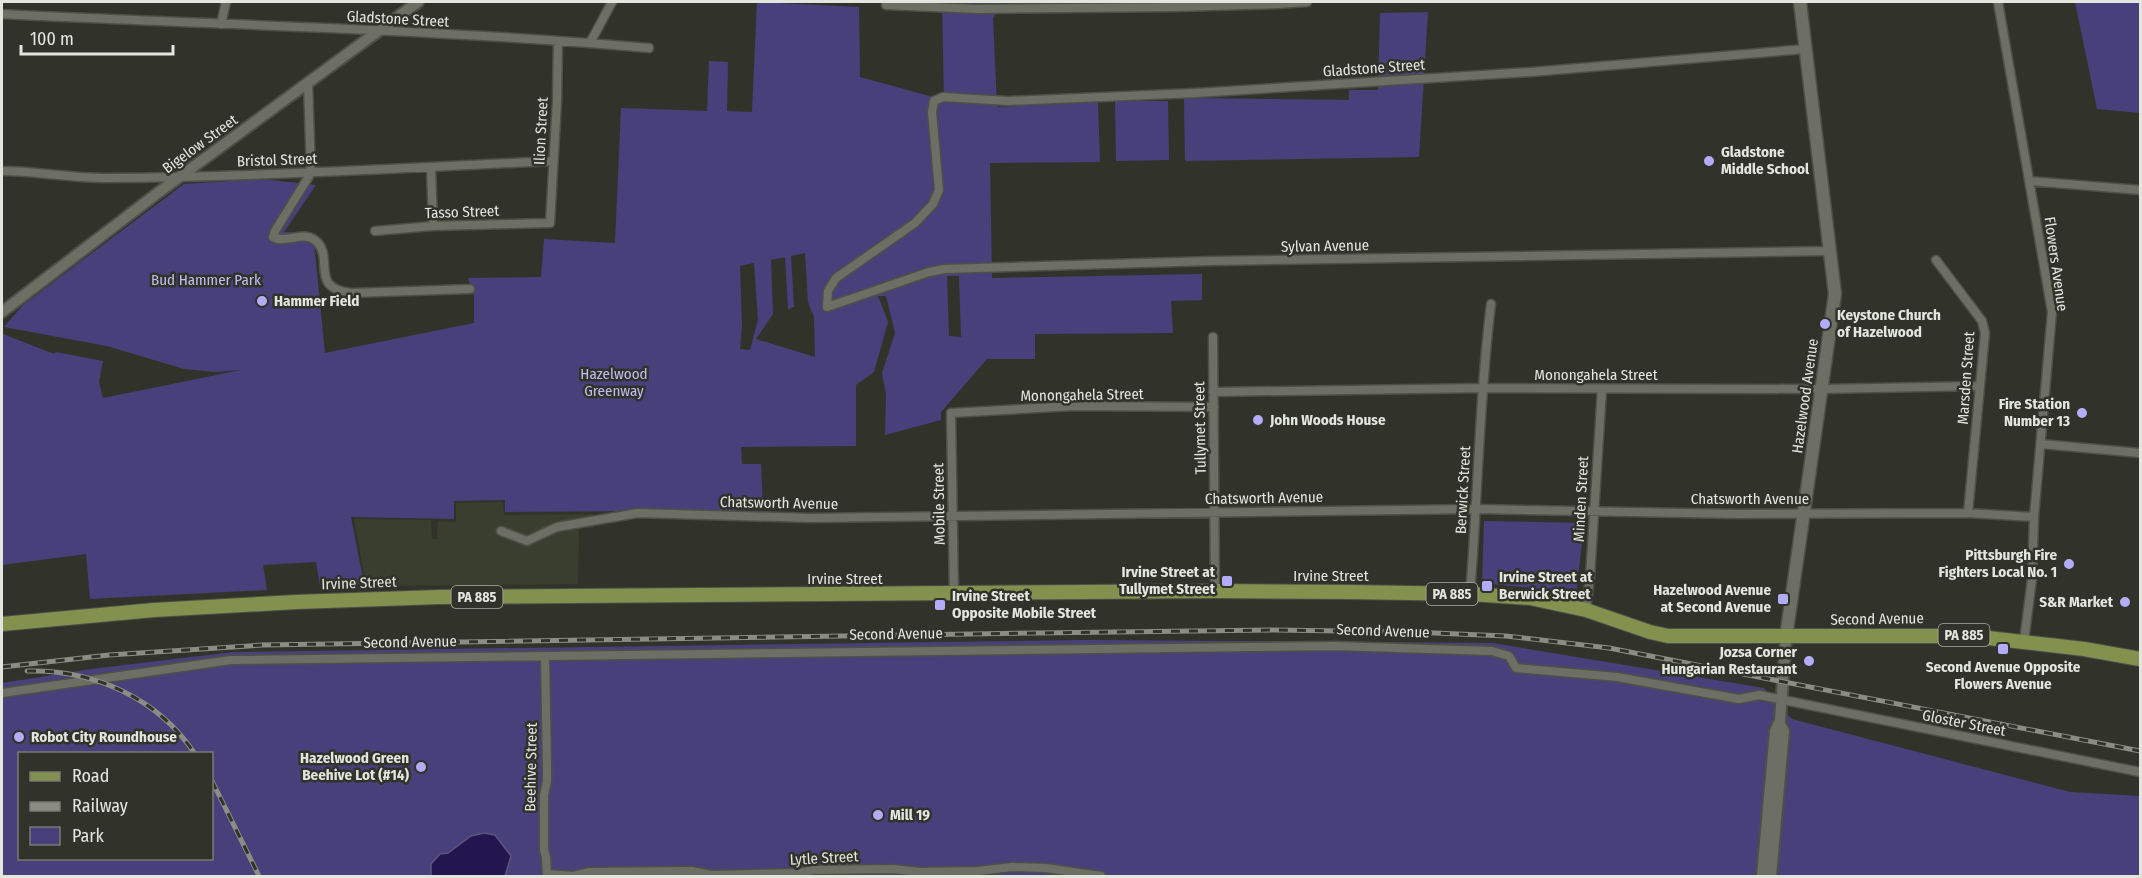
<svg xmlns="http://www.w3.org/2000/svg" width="2142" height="878" font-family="'Fira Sans Condensed',sans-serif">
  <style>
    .built { fill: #3a3e2f }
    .green { fill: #48407b; fill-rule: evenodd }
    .water { fill: #231650; stroke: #5d547b; stroke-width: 1.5 }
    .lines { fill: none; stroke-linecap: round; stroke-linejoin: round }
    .minor-casing { stroke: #4e5048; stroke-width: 11 }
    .tertiary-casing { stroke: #4e5048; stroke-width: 14 }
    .secondary-casing { stroke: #4e5048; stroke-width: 15 }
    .primary-casing { stroke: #4e5048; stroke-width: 16 }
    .minor { stroke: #6d6f65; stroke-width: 8 }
    .tertiary { stroke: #6d6f65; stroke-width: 10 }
    .secondary { stroke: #6d6f65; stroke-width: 12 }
    .primary { stroke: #83914e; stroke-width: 14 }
    .rail-casing { stroke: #8b8d85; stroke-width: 5 }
    .rail { stroke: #31332a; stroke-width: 3; stroke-dasharray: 9; stroke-linecap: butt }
    .poi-dot { fill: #b3adf9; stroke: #31332a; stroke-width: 2 }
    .labels { text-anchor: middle; stroke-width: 5; stroke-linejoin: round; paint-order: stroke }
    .shield { fill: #31332a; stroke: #aeb0a9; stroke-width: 1.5 }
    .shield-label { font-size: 14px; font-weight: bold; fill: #e3e5df }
    .street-label { font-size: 15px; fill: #e3e5df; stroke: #31332a }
    .poi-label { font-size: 15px; font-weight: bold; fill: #e3e5df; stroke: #31332a; text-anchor: start }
    .park-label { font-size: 15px; fill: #c0bcf4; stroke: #31332a }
  </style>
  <rect width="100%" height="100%" fill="#31332a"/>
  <path class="built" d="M503 502 504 515 593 514V528H579L578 584 366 586 354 519 431 520 432 539H437L438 521 456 522V503Z"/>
  <path class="green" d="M757 2 859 7 860 77 944 100 942 3 839 2H1003L993 18 997 107 1098 102 1100 162 990 163 992 278 1202 274V300L1171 301 1173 333 1035 334V359H987L941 412V420L885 435 886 394 882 373 895 333 886 296H878L888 322 874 372 856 385V446L741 447 742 464H761L763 510 505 512V500L454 501V519L351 517 364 584 320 586 316 562 263 565 267 590 90 599 86 554 2 565 3 334 54 354 56 352 103 361 99 382 103 398 241 370 215 372 184 369 107 346 4 327 23 305 184 184 261 179 316 185 284 232 313 233 325 353 474 323V297L468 278 541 277 544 239 615 243 621 108 707 111 709 61 728 62 727 111 752 112ZM805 253 808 302 814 317 815 357 756 339 773 314 771 260 785 257 788 309 794 307 791 256ZM754 263 758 320 750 350 740 349 742 325 740 266ZM947 276H959L961 337 949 336Z
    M2075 2H2140V113L2097 109Z
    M1428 12 1419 157 1185 161 1184 98 1349 100V90H1378L1380 13Z
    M1115 101H1168L1169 160 1116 161Z
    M1484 521 1584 523 1576 597 1532 588 1482 583Z
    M1087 640 1493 643 1764 688 1792 719 2070 792 2140 796V876H2V683L91 669 233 652ZM20 754H212V858H20Z"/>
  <path class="water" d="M484 833 495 835 511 856 505 876H431V864L440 854 448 853 471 836Z"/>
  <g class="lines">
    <defs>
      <path id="minor" d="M1998 2 2052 312 2034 517 2032 579 2024 641
        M886 5 978 9 1175 7 1277 4 1307 2
        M2 14C217 25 434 29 649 48
        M221 24 226 2
        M590 43 612 2
        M1806 49 1531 72 1195 93 1008 101 943 97 934 101 932 112 939 190 933 204 915 223 836 278 828 291 827 307 929 272 944 269 1211 261 1829 251
        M308 83 311 173
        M431 167 433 226
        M2 171C36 171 71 178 106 178 255 177 404 168 553 161
        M311 173 275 231 273 237C286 245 306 228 318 243 333 261 310 288 351 293L470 289
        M2029 181 2140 190
        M375 231 433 226 550 223 557 101 558 41
        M1936 260 1982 321 1985 333 1968 513
        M1213 337 1215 591
        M1213 392 1481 388 1821 389 1979 386
        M2041 444 2140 453
        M501 531 527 541 557 527 638 513 810 518 1476 509 1737 514 1968 513 2034 517
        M954 594 951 413 1074 406 1214 407
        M1470 594C1478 497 1479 400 1491 304
        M1586 610 1590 577 1602 389
        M545 656 547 767V781L544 795V850L546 857 547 876
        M2 693 231 660 1335 646 1492 651 1509 656 1516 668 1617 677 1739 699 1759 695 2140 772
        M548 874 573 876 588 872 692 871 711 875 799 873 813 870 893 869 920 872 978 871 1012 867 1046 868 1101 876"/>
      <path id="tertiary" d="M2 312 159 192 418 2
        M1762 876 1775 731 1780 721 1786 637
        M1771 876 1784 731 1780 724"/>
      <path id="secondary" d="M1786 637 1835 294 1800 2"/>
      <path id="primary" d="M2 624 154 610 296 602 439 597 1215 591 1350 592 1470 594 1530 598 1586 610 1650 632 1668 636H1971L2084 649 2140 659"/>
    </defs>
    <use href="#minor" class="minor-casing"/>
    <use href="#tertiary" class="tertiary-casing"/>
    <use href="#secondary" class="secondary-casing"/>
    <use href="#primary" class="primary-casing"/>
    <use href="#minor" class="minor"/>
    <use href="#tertiary" class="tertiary"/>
    <use href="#secondary" class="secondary"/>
    <use href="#primary" class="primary"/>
    <defs>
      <path id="rail" d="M2 667 109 655 262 645 1037 633 1274 630 1410 632 1506 636 1609 648 2140 751
        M27 671C93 669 158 698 195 754
        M212 781 259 876"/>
    </defs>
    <use href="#rail" class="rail-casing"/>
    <use href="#rail" class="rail"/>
  </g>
  <g class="poi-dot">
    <circle cx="1709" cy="161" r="6"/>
    <circle cx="262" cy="301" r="6"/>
    <circle cx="1825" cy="324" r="6"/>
    <circle cx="2082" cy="413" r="6"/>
    <circle cx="1258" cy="420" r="6"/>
    <circle cx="2069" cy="564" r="6"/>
    <rect x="1221" y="575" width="12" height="12" rx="3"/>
    <rect x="1481" y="580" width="12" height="12" rx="3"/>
    <rect x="1777" y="593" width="12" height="12" rx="3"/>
    <circle cx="2125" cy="602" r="6"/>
    <rect x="934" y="599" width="12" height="12" rx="3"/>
    <rect x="1997" y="643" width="12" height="12" rx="3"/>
    <circle cx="1809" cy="661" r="6"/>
    <circle cx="19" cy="737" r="6"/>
    <circle cx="421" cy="767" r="6"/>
    <circle cx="878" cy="815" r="6"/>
  </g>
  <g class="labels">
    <g class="shield">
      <rect x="1426.5" y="583" width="51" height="22" rx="4.5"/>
      <rect x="451.5" y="586" width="51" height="22" rx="4.5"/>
      <rect x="1938.5" y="624" width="51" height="22" rx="4.5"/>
    </g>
    <g class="shield-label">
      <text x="1452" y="599">PA 885</text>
      <text x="477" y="602">PA 885</text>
      <text x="1964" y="640">PA 885</text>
    </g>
    <g class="street-label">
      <text transform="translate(398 19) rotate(3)" y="5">Gladstone Street</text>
      <text transform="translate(1374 68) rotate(-4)" y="5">Gladstone Street</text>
      <text transform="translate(541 131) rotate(-87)" y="5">Ilion Street</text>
      <text transform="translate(200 144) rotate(-36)" y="5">Bigelow Street</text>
      <text transform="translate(277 160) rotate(-2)" y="5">Bristol Street</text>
      <text transform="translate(462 212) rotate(-2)" y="5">Tasso Street</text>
      <text transform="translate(1325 246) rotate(-1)" y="5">Sylvan Avenue</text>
      <text transform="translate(2056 264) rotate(82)" y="5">Flowers Avenue</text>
      <text x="1596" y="380">Monongahela Street</text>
      <text transform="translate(1966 378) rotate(-86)" y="5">Marsden Street</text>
      <text transform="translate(1082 395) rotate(-1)" y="5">Monongahela Street</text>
      <text transform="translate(1805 396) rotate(-82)" y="5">Hazelwood Avenue</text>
      <text transform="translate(1200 428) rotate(-91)" y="5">Tullymet Street</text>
      <text transform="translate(1463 490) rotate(-87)" y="5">Berwick Street</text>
      <text transform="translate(1264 498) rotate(-1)" y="5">Chatsworth Avenue</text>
      <text transform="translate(1581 499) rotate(-87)" y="5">Minden Street</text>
      <text x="1750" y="504">Chatsworth Avenue</text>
      <text transform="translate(779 503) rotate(1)" y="5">Chatsworth Avenue</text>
      <text transform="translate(939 504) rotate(-91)" y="5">Mobile Street</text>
      <text x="1331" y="581">Irvine Street</text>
      <text x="845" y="584">Irvine Street</text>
      <text transform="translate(359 583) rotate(-2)" y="5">Irvine Street</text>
      <text transform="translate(1877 619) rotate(-1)" y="5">Second Avenue</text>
      <text transform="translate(1383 631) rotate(2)" y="5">Second Avenue</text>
      <text transform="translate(896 634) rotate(-1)" y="5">Second Avenue</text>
      <text transform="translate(410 642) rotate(-1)" y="5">Second Avenue</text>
      <text transform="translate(1964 723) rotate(11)" y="5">Gloster Street</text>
      <text transform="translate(531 767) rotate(-89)" y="5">Beehive Street</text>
      <text transform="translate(824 858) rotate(-3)" y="5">Lytle Street</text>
    </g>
    <g class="poi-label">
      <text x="1721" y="157">Gladstone<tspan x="1721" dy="17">Middle School</tspan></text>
      <text x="274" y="306">Hammer Field</text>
      <text x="1837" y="320">Keystone Church<tspan x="1837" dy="17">of Hazelwood</tspan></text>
      <text x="2070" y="409" text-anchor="end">Fire Station<tspan x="2070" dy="17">Number 13</tspan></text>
      <text x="1270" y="425">John Woods House</text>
      <text x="2057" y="560" text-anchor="end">Pittsburgh Fire<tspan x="2057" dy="17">Fighters Local No. 1</tspan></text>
      <text x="1215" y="577" text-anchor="end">Irvine Street at<tspan x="1215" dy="17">Tullymet Street</tspan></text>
      <text x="1499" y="582">Irvine Street at<tspan x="1499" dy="17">Berwick Street</tspan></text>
      <text x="1771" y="595" text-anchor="end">Hazelwood Avenue<tspan x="1771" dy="17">at Second Avenue</tspan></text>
      <text x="952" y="601">Irvine Street<tspan x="952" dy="17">Opposite Mobile Street</tspan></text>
      <text x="2113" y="607" text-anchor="end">S&amp;R Market</text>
      <text x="1797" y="657" text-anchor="end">Jozsa Corner<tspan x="1797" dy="17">Hungarian Restaurant</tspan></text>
      <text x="2003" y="672" text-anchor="middle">Second Avenue Opposite<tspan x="2003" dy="17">Flowers Avenue</tspan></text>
      <text x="31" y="742">Robot City Roundhouse</text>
      <text x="409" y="763" text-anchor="end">Hazelwood Green<tspan x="409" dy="17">Beehive Lot (#14)</tspan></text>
      <text x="890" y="820">Mill 19</text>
    </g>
    <g class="park-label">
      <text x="206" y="285">Bud Hammer Park</text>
      <text x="614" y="379">Hazelwood<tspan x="614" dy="17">Greenway</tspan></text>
    </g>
  </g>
  <rect width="2142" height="878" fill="none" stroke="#e3e5df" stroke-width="6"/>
  <rect x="18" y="752" width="195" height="108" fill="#31332a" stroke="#787a72" stroke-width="1.5"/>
  <rect x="30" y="772" width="30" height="9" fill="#83914e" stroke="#787a72" stroke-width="1.5"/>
  <text x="72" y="782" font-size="18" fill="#e3e5df">Road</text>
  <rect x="30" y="802" width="30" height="9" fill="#8b8d85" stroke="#787a72" stroke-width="1.5"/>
  <text x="72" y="812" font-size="18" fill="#e3e5df">Railway</text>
  <rect x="30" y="827" width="30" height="18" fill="#48407b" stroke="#787a72" stroke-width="1.5"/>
  <text x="72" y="842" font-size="18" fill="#e3e5df">Park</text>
  <path d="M21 45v9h152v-9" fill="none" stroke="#e3e5df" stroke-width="3"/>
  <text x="30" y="45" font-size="18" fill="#e3e5df" stroke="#31332a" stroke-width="4.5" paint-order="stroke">100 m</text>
</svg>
